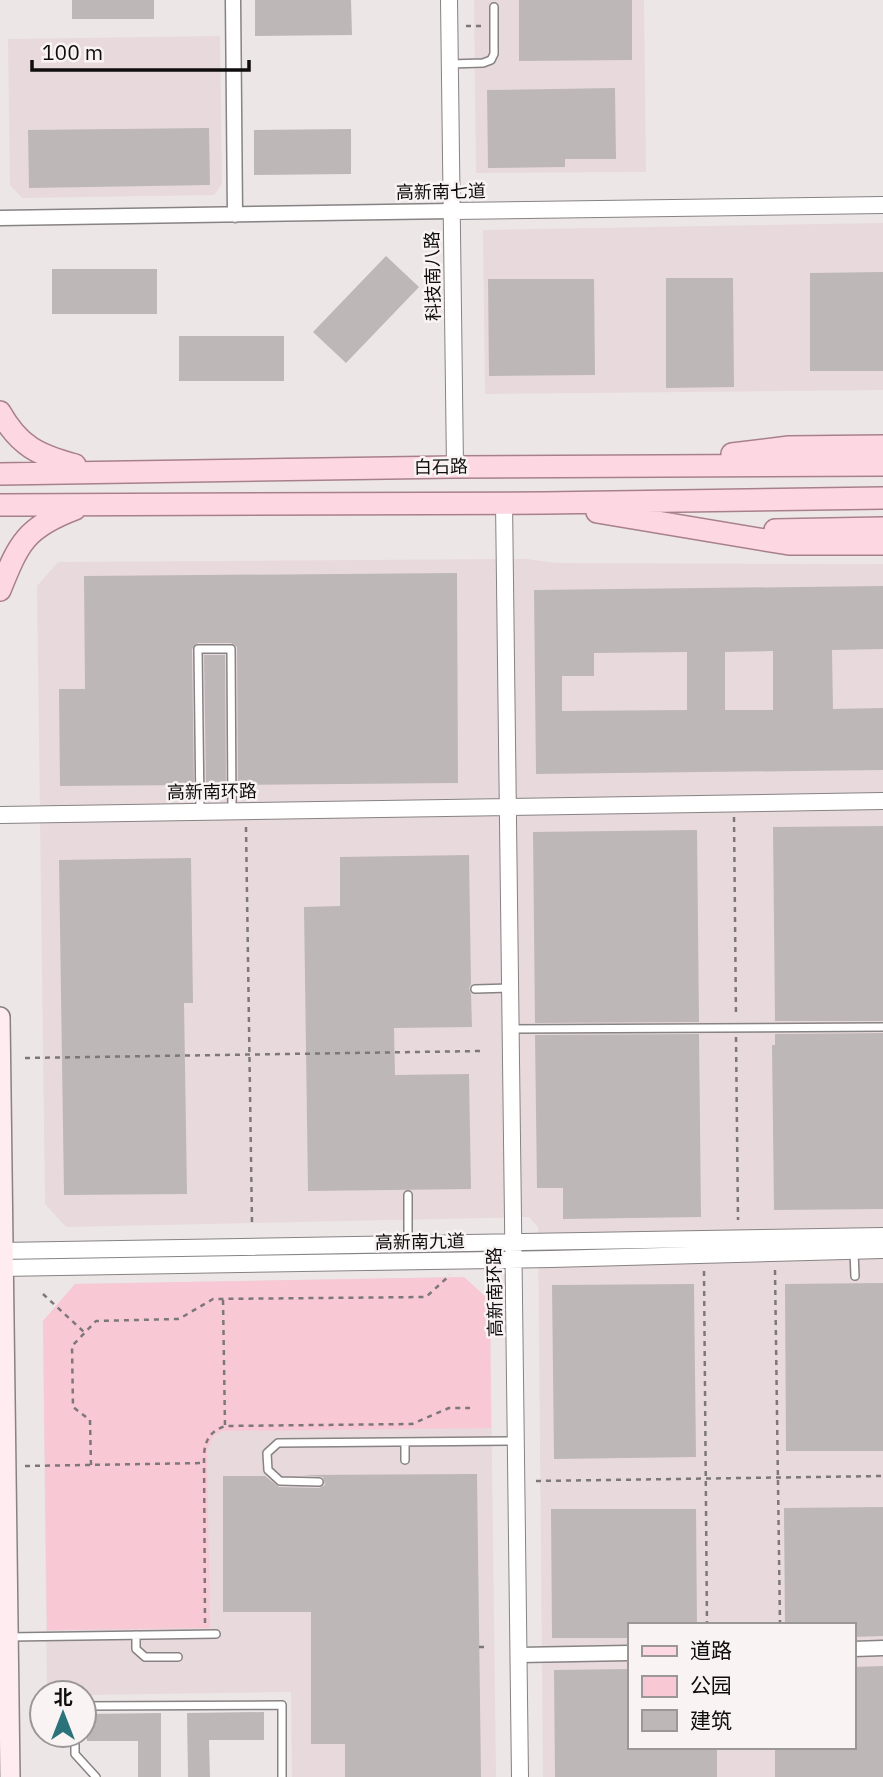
<svg xmlns="http://www.w3.org/2000/svg" width="883" height="1777" font-family="'IBM Plex Sans','Noto Sans SC',sans-serif">
  <style>
    .built { fill: #e8d9dc; fill-rule: evenodd }
    .park { fill: #f8c8d5 }
    .building { fill: #bdb7b8; fill-rule: evenodd }
    .lines { fill: none; stroke-linecap: round; stroke-linejoin: round }
    .service-casing { stroke: #878283; stroke-width: 10 }
    .minor-casing { stroke: #878283; stroke-width: 17 }
    .tertiary-casing { stroke: #878283; stroke-width: 18 }
    .secondary-casing { stroke: #878283; stroke-width: 22 }
    .primary-casing { stroke: #a8808b; stroke-width: 24 }
    .path { stroke: #7c7879; stroke-width: 2.5; stroke-dasharray: 5 5; stroke-linecap: butt }
    .service { stroke: #fff; stroke-width: 7 }
    .minor { stroke: #fff; stroke-width: 14 }
    .tertiary { stroke: #fff; stroke-width: 16 }
    .secondary { stroke: #feecf1; stroke-width: 19 }
    .primary { stroke: #fdd8e2; stroke-width: 21 }
    .labels { text-anchor: middle; stroke-width: 5; stroke-linejoin: round; paint-order: stroke }
    .street-label { font-size: 18px; fill: #0f0d0e; stroke: #f9f3f4 }
  </style>
  <rect width="100%" height="100%" fill="#ece6e7"/>
  <path class="built" d="M474 0H644L646 172 476 173Z
    M220 36 222 184 214 195 22 198 10 185 8 39Z
    M883 223V390L485 394 483 230Z
    M526 559 557 563 883 564V1777H543L538 1227 529 1217 66 1227 45 1204 37 586 58 562ZM629 1625H853V1747H629Z
    M464 1277 490 1301 496 1777H292L291 1692 84 1695V1693H47L43 1321 75 1284Z"/>
  <path class="park" d="M464 1277 490 1301 491 1428 221 1431 213 1436 207 1452 210 1628 47 1630 43 1321 75 1284Z"/>
  <path class="building" d="M72 0H154V19H72Z
    M255 0H351L352 35 255 36Z
    M519 0H632V60L519 61Z
    M615 88 616 159H565V167L488 168 487 90Z
    M209 128 210 185 29 188 28 130Z
    M351 129V174L254 175V130Z
    M386 256 419 287 346 363 313 332Z
    M52 269H157V314H52Z
    M883 272V371H810V273Z
    M666 278H733L734 387 666 388Z
    M488 279H594L595 375 489 376Z
    M179 336H284V381H179Z
    M457 573 458 783 238 785 237 647 231 643H198L192 649 194 785 60 786 59 689H85L84 576Z
    M883 586V649L832 650 833 709 883 708V770L536 774 534 590ZM773 651V710H725V652ZM687 652V710L562 711V676H594V653Z
    M204 655H225L226 785H206Z
    M883 826V1021H775L773 827Z
    M697 830 699 1022 535 1023 533 832Z
    M469 855 471 984 469 988 471 994 472 1027 394 1028 395 1075 469 1074 471 1189 308 1191 304 907 340 906V857Z
    M191 858 193 1003H184L187 1194 64 1195 59 860Z
    M883 1033V1209L774 1210 772 1045H775V1034Z
    M699 1034 701 1217 563 1219V1188H537L535 1035Z
    M883 1283V1451H786L785 1284Z
    M694 1284 696 1457 554 1459 552 1285Z
    M477 1474 481 1777H345V1744H311V1612H223V1476H265L279 1487 319 1488 325 1485 323 1477 302 1475Z
    M883 1507V1636L853 1637V1625H785L784 1508Z
    M551 1509H696L697 1625H629V1638H552Z
    M883 1666V1777H775V1747H853V1667Z
    M629 1669V1747H717V1777H555L554 1670Z
    M264 1712V1740H209L210 1777H188L187 1713Z
    M161 1713V1777H138V1741H87L86 1714Z"/>
  <g class="lines">
    <defs>
      <path id="service" d="M450 64 483 63 491 60 494 54V7
        M200 810 198 649H231L232 810
        M475 989 510 988
        M511 1029 883 1027
        M408 1195V1244
        M854 1252 855 1276
        M405 1442V1460
        M319 1482 280 1481 268 1470 267 1453 278 1443 515 1441
        M136 1635V1649L145 1657H178
        M9 1637 216 1634
        M84 1706 282 1705V1777
        M75 1735V1754L96 1777"/>
      <path id="minor" d="M233 0 235 215
        M0 218 452 211
        M853 1649 883 1648
        M519 1655 629 1653"/>
      <path id="tertiary" d="M449 0 455 467
        M452 211 883 205
        M504 502 520 1777
        M0 815 883 801
        M0 1251 883 1236
        M0 1268 551 1259 883 1250"/>
      <path id="secondary" d="M0 1017 10 1777"/>
      <path id="primary" d="M0 412C19 446 38 455 75 465
        M732 454 789 447 883 446
        M0 474 455 467 883 465
        M0 505 545 503 883 498
        M597 512 789 544H883
        M775 530 883 528
        M0 590C19 543 25 528 75 509"/>
    </defs>
    <use href="#service" class="service-casing"/>
    <use href="#minor" class="minor-casing"/>
    <use href="#tertiary" class="tertiary-casing"/>
    <use href="#secondary" class="secondary-casing"/>
    <use href="#primary" class="primary-casing"/>
    <path class="path" d="M466 26H483
      M734 817 736 1017
      M246 827 252 1223
      M736 1037 738 1220
      M25 1058 481 1051
      M775 1270 780 1625
      M704 1271 707 1625
      M43 1294 84 1332
      M223 1300 225 1426
      M91 1465 90 1420 73 1407 72 1346 96 1321 179 1319 213 1299 426 1297 450 1275
      M25 1466 204 1463
      M536 1481 883 1476
      M205 1623 204 1455C205 1439 211 1431 225 1426L412 1424 449 1408H470
      M479 1647H487"/>
    <use href="#service" class="service"/>
    <use href="#minor" class="minor"/>
    <use href="#tertiary" class="tertiary"/>
    <use href="#secondary" class="secondary"/>
    <use href="#primary" class="primary"/>
  </g>
  <g class="labels">
    <g class="street-label">
      <text transform="translate(441 192) rotate(-1)" y="6">高新南七道</text>
      <text transform="translate(433 276) rotate(-91)" y="6">科技南八路</text>
      <text transform="translate(441 467) rotate(-1)" y="6">白石路</text>
      <text transform="translate(212 792) rotate(-1)" y="6">高新南环路</text>
      <text transform="translate(420 1242) rotate(-1)" y="6">高新南九道</text>
      <text transform="translate(495 1292) rotate(-91)" y="6">高新南环路</text>
    </g>
  </g>
  <rect x="628" y="1623" width="228" height="126" fill="#f9f3f4" stroke="#9b9798" stroke-width="2"/>
  <rect x="642" y="1646" width="35" height="10" fill="#fdd8e2" stroke="#9b9798" stroke-width="2"/>
  <text x="690" y="1658" font-size="21" fill="#0f0d0e">道路</text>
  <rect x="642" y="1676" width="35" height="21" fill="#f8c8d5" stroke="#9b9798" stroke-width="2"/>
  <text x="690" y="1693" font-size="21" fill="#0f0d0e">公园</text>
  <rect x="642" y="1710" width="35" height="21" fill="#bdb7b8" stroke="#9b9798" stroke-width="2"/>
  <text x="690" y="1728" font-size="21" fill="#0f0d0e">建筑</text>
  <g transform="translate(63 1714)"><circle r="33" fill="#f9f3f4" stroke="#9b9798" stroke-width="2"/>
  <path d="M0-5L12 26L0 18L-12 26Z" fill="#2a737b"/>
  <text y="-10" font-size="19" font-weight="bold" text-anchor="middle" fill="#0f0d0e">北</text>
  </g>
  <path d="M32 60v10h217v-10" fill="none" stroke="#0f0d0e" stroke-width="3.5"/>
  <text x="42" y="60" font-size="21" fill="#0f0d0e" stroke="#f9f3f4" stroke-width="5" paint-order="stroke">100 m</text>
</svg>
